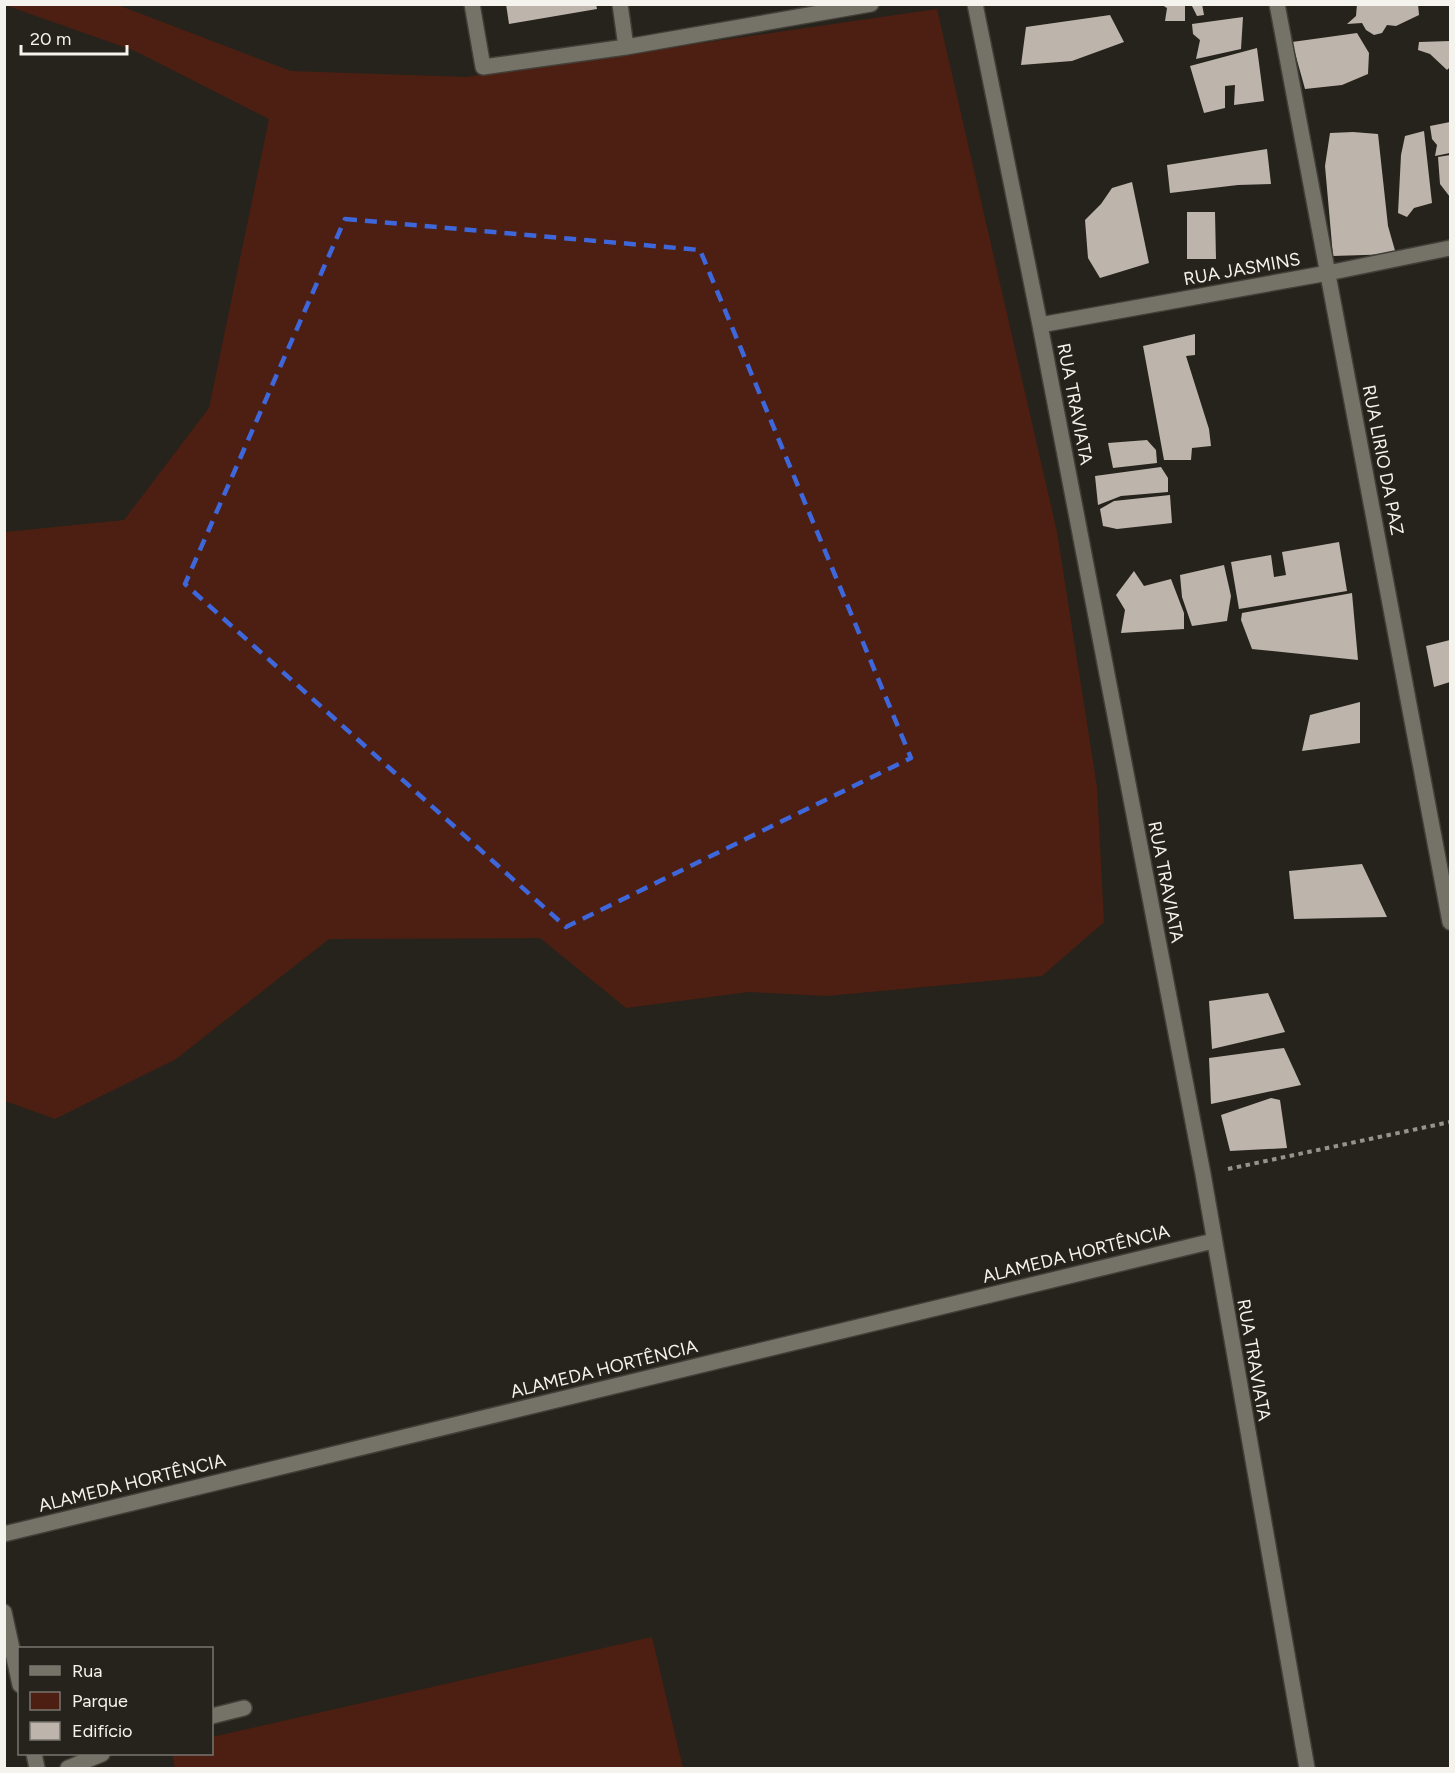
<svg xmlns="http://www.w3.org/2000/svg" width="1455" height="1773" font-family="Figtree,sans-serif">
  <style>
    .green { fill: #4d1f12 }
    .building { fill: #bdb4ac }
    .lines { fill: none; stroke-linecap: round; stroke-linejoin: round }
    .minor-casing { stroke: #423f38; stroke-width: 18 }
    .path { stroke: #95938c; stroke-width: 4; stroke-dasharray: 4.5 4.5; stroke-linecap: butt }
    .minor { stroke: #757268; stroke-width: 15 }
    .marked { fill: none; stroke: #3d67db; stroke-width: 4.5; stroke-dasharray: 12 8; stroke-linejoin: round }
    .labels { text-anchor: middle; stroke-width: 6; stroke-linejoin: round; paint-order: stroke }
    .street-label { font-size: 18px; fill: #f5f3ed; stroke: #25231b }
  </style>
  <rect width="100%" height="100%" fill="#25231b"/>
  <path class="green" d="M5 5H118L291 71 466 77 937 9 1057 532 1097 787 1104 922 1042 976 827 996 749 992 626 1008 540 938 329 939 176 1059 55 1119 5 1101V532L124 520 209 408 269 119 135 51Z
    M652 1637 683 1768H175L172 1754H212V1737Z"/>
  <path class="building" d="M506 4H596L597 9 509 24Z
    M1191 4H1202L1204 15 1197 16Z
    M1357 4H1418L1419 15 1396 26 1387 25 1382 33 1374 35 1366 30 1362 23 1347 24 1356 16Z
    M1162 5H1185V21H1165L1167 8Z
    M1110 15 1124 42 1072 61 1021 65 1026 27Z
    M1243 17 1241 49 1196 59 1200 40 1193 34 1192 24Z
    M1357 33 1369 53 1368 74 1342 85 1305 89 1292 42Z
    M1450 41V67L1447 70 1430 54 1418 50 1419 42Z
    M1257 48 1264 101 1234 105 1235 85 1225 86V108L1204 113 1190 66Z
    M1450 122V153L1435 156 1437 145 1432 139 1430 126Z
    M1424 131 1432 203 1414 208 1407 217 1398 213 1401 155 1405 136Z
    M1353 132 1378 134 1388 226 1396 254 1333 256 1325 166 1330 133Z
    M1267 149 1271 184 1238 185 1170 193 1167 165Z
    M1450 155V197L1440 184 1438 157Z
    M1132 182 1149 263 1100 278 1088 258 1085 220 1101 204 1112 188Z
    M1187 212H1215L1216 259H1187Z
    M1195 334V355L1186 356 1209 429 1211 446 1192 448 1191 460H1164L1143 346Z
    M1147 440 1156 450 1157 463 1113 468 1108 443Z
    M1161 467 1168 478V492L1121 496 1098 505 1095 476Z
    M1170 495 1172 523 1117 529 1103 526 1100 509 1114 501Z
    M1339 542 1347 591 1239 609 1231 562 1271 555 1274 577 1286 575 1282 552Z
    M1224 565 1231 596 1227 621 1192 626 1182 597 1180 575Z
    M1134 571 1144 586 1171 579 1184 613V629L1121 633 1125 610 1116 595Z
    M1352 593 1358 660 1252 649 1241 620 1242 613Z
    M1450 640V682L1434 687 1426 646Z
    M1360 702V743L1302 751 1310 715Z
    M1362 864 1387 917 1294 919 1289 871Z
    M1268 993 1285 1032 1212 1049 1209 1001Z
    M1284 1048 1301 1085 1211 1104 1209 1058Z
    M1271 1098 1280 1100 1287 1148 1230 1151 1221 1115Z"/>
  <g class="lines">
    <defs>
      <path id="minor" d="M472 4 483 67 626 47 871 4
        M620 4 626 47
        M975 4 1040 325 1203 1174 1307 1768
        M1277 4 1450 922
        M1040 325 1328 273 1450 248
        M4 1534 1213 1241
        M4 1612 20 1685
        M212 1716 244 1708
        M34 1754 37 1768
        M68 1768 102 1754"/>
    </defs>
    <use href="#minor" class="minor-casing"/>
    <path class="path" d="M1228 1169 1450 1122"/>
    <use href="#minor" class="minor"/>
  </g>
  <path class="marked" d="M345 219 700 250 911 758 566 927 185 584Z"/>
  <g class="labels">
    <g class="street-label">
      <text transform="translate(1242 269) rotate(-10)" y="6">RUA JASMINS</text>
      <text transform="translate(1075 404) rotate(79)" y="6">RUA TRAVIATA</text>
      <text transform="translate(1383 460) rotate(79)" y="6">RUA LIRIO DA PAZ</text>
      <text transform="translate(1166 882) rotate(79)" y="6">RUA TRAVIATA</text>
      <text transform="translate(1076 1254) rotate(-14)" y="6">ALAMEDA HORTÊNCIA</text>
      <text transform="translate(1254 1360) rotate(80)" y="6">RUA TRAVIATA</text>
      <text transform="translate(604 1369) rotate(-14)" y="6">ALAMEDA HORTÊNCIA</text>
      <text transform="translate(132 1483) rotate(-14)" y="6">ALAMEDA HORTÊNCIA</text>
    </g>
  </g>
  <rect width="1455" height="1773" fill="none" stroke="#f5f3ed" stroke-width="12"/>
  <rect x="18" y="1647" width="195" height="108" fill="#25231b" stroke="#78766f" stroke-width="1.5"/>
  <rect x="30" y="1666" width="30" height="9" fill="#757268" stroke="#78766f" stroke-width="1.5"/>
  <text x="72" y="1677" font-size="18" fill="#f5f3ed">Rua</text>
  <rect x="30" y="1692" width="30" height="18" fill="#4d1f12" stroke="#78766f" stroke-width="1.5"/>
  <text x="72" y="1707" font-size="18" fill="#f5f3ed">Parque</text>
  <rect x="30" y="1722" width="30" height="18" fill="#bdb4ac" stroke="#78766f" stroke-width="1.5"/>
  <text x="72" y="1737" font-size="18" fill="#f5f3ed">Edifício</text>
  <path d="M21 45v9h106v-9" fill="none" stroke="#f5f3ed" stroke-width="3"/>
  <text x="30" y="45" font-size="18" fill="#f5f3ed" stroke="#25231b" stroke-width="4.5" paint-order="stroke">20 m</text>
</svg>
